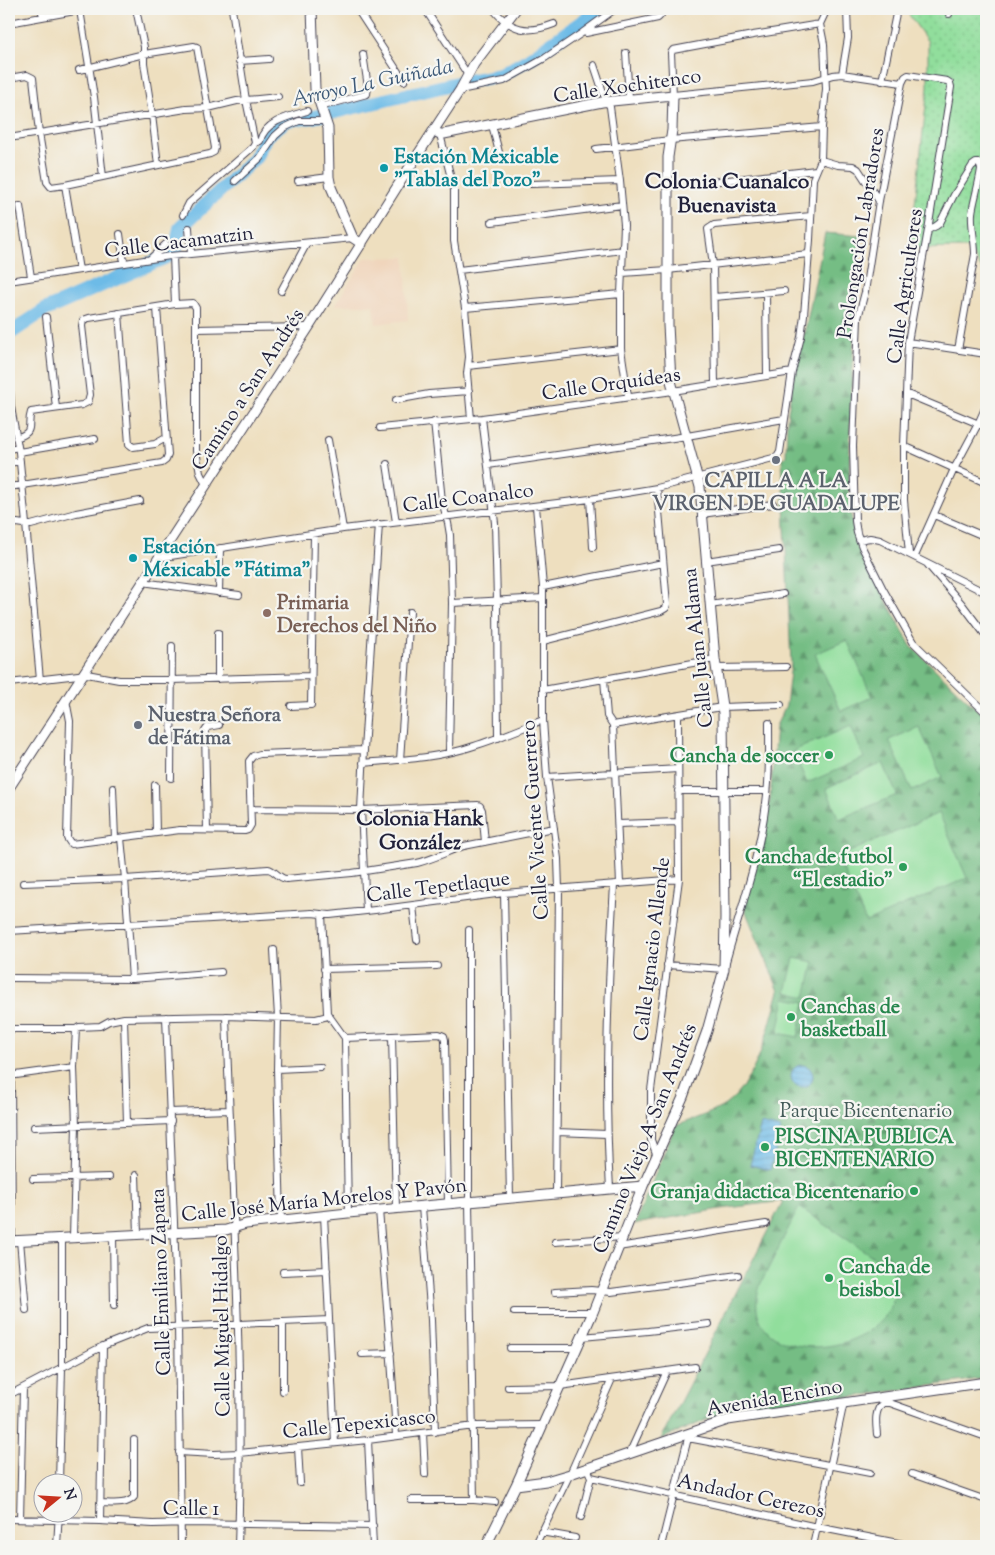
<svg xmlns="http://www.w3.org/2000/svg" width="995" height="1555" font-family="'Sorts Mill Goudy',serif">
  <style>
    .built { fill: #f0d5bc }
    .grass { fill: url(#grass-dots); stroke: #5a806c }
    .forest { fill: url(#forest-firs); stroke: #4b7060 }
    .pitch { fill: #91de9c; stroke: #5a806c }
    .water { fill: url(#water-rules); stroke: #486e91 }
    .lines { fill: none; stroke-linecap: round; stroke-linejoin: round }
    .river { stroke: #6dbbe7; stroke-width: 14 }
    .street-casing { stroke: #413e4f; stroke-width: 8 }
    .secondary-casing { stroke: #413e4f; stroke-width: 11 }
    .street { stroke: #fff; stroke-width: 6 }
    .secondary { stroke: #fff; stroke-width: 9 }
    .culture-dot { fill: #0f9aa8; stroke: #f6f6f2; stroke-width: 2 }
    .worship-dot { fill: #6b7280; stroke: #f6f6f2; stroke-width: 2 }
    .education-dot { fill: #8d6e63; stroke: #f6f6f2; stroke-width: 2 }
    .leisure-dot { fill: #2e9e5b; stroke: #f6f6f2; stroke-width: 2 }
    .labels { text-anchor: middle; stroke-width: 4.5; stroke-linejoin: round; paint-order: stroke }
    .street-label { font-size: 20px; fill: #22223b; stroke: #f6f6f2 }
    .culture-label { font-size: 20px; font-weight: bold; fill: #0d838f; stroke: #f6f6f2; text-anchor: start }
    .worship-label { font-size: 20px; font-weight: bold; fill: #5b616d; stroke: #f6f6f2 }
    .education-label { font-size: 20px; font-weight: bold; fill: #785e54; stroke: #f6f6f2; text-anchor: start }
    .leisure-label { font-size: 20px; font-weight: bold; fill: #27864d; stroke: #f6f6f2; text-anchor: end }
    .park-label { font-size: 20px; fill: #435a58; stroke: #f6f6f2 }
    .water-label { font-size: 21px; font-style: italic; fill: #3c5877; stroke: #f6f6f2 }
    .neighbourhood-label { font-size: 21px; font-weight: bold; fill: #22223b; stroke: #f6f6f2 }
  </style>
  <defs>
    <pattern id="grass-dots" width="8" height="8" patternUnits="userSpaceOnUse" patternTransform="scale(1.25)"><rect width="8" height="8" fill="#91de9c"/><path d="M2 2h.1M6 6h.1" fill="none" stroke="#7dbe87" stroke-width="1.8" stroke-linecap="round"/></pattern>
    <pattern id="forest-firs" width="22" height="20" patternUnits="userSpaceOnUse" patternTransform="scale(1.25)"><rect width="22" height="20" fill="#74bd84"/><path d="M5 1l3.5 6h-7zM16 11l3.5 6h-7z" fill="#5f996d"/></pattern>
    <pattern id="water-rules" width="6" height="5" patternUnits="userSpaceOnUse" patternTransform="scale(1.25)"><rect width="6" height="5" fill="#6dbbe7"/><path d="M0 2.5h6" fill="none" stroke="#5ea0c7"/></pattern>
  </defs>
  <rect width="100%" height="100%" fill="#f6f6f2"/>
  <filter id="ink" filterUnits="userSpaceOnUse"><feTurbulence type="fractalNoise" baseFrequency=".02" numOctaves="2"/><feDisplacementMap in="SourceGraphic" scale="10" xChannelSelector="R" yChannelSelector="G"/><feConvolveMatrix kernelMatrix="1 2 1 2 8 2 1 2 1" color-interpolation-filters="sRGB"/></filter>
  <filter id="wash" filterUnits="userSpaceOnUse"><feTurbulence type="fractalNoise" baseFrequency=".0096" numOctaves="4" result="noise"/><feDisplacementMap in="SourceGraphic" scale="20" xChannelSelector="R" yChannelSelector="G"/><feGaussianBlur stdDeviation="1.12" result="paint"/><feColorMatrix in="noise" values="0 0 0 0 0 0 0 0 0 0 0 0 0 0 0 0 0 1.4 0 .05"/><feComposite in="paint" operator="in"/></filter>
  <g filter="url(#wash)">
    <rect width="100%" height="100%" fill="#eedfbf"/>
    <path class="built" d="M405 257 408 320 376 324 374 305H335L365 258Z"/>
    <path class="grass" d="M905 9H986V275L968 248 910 249 928 87V42Z"/>
    <path class="forest" d="M825 233 861 236C856 303 851 371 850 438 849 474 847 514 858 548L911 646 986 718V1378L764 1409 723 1413 661 1439 783 1201 721 1209 635 1224 675 1126C688 1121 715 1112 725 1105 757 1082 769 1027 779 991L743 905 759 849 770 800 776 726 786 705 791 664 782 458 786 457 787 419 794 373 807 322Z"/>
    <path class="pitch" d="M847 640 872 697 841 711 815 654Z
      M851 726 864 758 807 783 793 751Z
      M919 727 942 777 912 791 889 740Z
      M883 763 897 795 839 819 826 788Z
      M939 813 967 878 866 922 838 857Z
      M794 958 814 962 806 997 786 992Z
      M785 998 805 1002 798 1037 778 1033Z
      M799 1207 890 1268C898 1278 897 1289 893 1301 870 1365 734 1364 760 1285Z"/>
    <path class="water" d="M791 1076a11 11 0 1 1 22 0a11 11 0 1 1-22 0Z
      M761 1124 781 1129 770 1170 750 1165Z"/>
    <g class="lines">
      <path class="river" d="M9 334 45 310 175 253 180 228 255 158 266 136 287 120 313 117 457 83 501 75 529 59 600 9"/>
    </g>
  </g>
  <g filter="url(#ink)">
    <g class="lines">
      <defs>
        <path id="street" d="M41 9 43 16
          M136 9 144 47V63L152 115 158 165
          M232 9 246 100 255 143
          M357 9 404 81
          M425 9 468 75
          M493 9C511 31 528 34 554 24
          M80 10 94 97 103 177
          M949 14V9
          M9 23 86 9
          M820 24 753 35 673 50 671 53 673 95 813 81 833 75 842 74 902 83
          M586 33 658 18 661 15 660 9
          M626 53 629 98
          M239 61 269 59
          M594 65 604 95 610 107 620 181 624 225 621 294V349L628 396
          M842 74 848 38 847 9
          M9 78 27 75 33 78 39 133 47 182 51 187 65 185 210 154 214 152 215 148 197 47 194 46 144 54 79 70
          M882 81 897 9
          M460 90 504 81 545 58 582 33 615 9
          M320 107 367 94 368 87 363 54
          M492 125 501 160
          M440 134 454 190V241L465 308 469 357 467 373 471 419
          M9 138 186 109 208 108 237 101 278 97
          M596 149 670 140 822 127
          M821 160 838 165 853 166 858 169 879 201
          M235 181 260 158 275 136 284 128 299 121H326
          M298 181 329 177
          M702 183 816 170
          M532 184 620 181
          M65 185 79 270
          M20 206 31 277
          M183 215 189 203 253 147 255 143 260 141C265 121 290 116 307 111
          M492 222 622 205
          M189 228 191 254
          M928 230 936 226 940 223 954 195 972 166 976 163H979L981 169C979 184 974 199 972 213 971 227 975 240 975 254L958 350
          M120 234 124 263
          M173 256 175 304
          M150 259 166 244
          M459 270 623 250
          M622 273 668 270 808 254
          M9 281 170 256 353 238
          M281 291 307 243
          M766 293 767 375
          M714 297 784 291
          M465 308 621 294
          M119 313 129 444 133 447 155 444 166 438
          M46 317 56 408
          M196 329 309 327
          M908 342 986 354
          M468 366 621 349
          M9 375 11 407 19 452 26 524 40 680
          M715 384 713 265 708 229 714 225 811 216
          M907 394 986 427
          M396 400 429 394 469 391
          M482 418 495 523 497 601 498 738
          M434 422 442 501 448 523 450 535 452 603 449 752
          M380 428 482 418 673 391 792 372
          M16 438C36 431 26 427 31 412L82 405 88 402 90 395 82 326 83 320 89 318 175 304 193 303 196 308V451L200 473 206 485
          M328 440 343 529
          M904 446 986 483
          M9 449 18 447
          M19 452 95 439
          M9 463 20 461
          M387 464 396 522
          M488 465 687 436 784 419
          M9 487 162 463 166 460 168 455 157 308
          M590 499 593 547
          M536 506 543 587V720L547 777 558 859 559 889 556 1194
          M702 514 773 504
          M934 515 986 537
          M9 525 17 523 31 525 76 513 140 501
          M859 540 870 538 880 540 986 593
          M909 554 904 500V446L908 342 928 230 951 87 950 83 947 81 908 75 905 77 902 83 879 201 865 292 858 318 853 446 855 521 857 533 862 547 883 589 913 642 986 713
          M915 556 954 469 978 424 986 406
          M158 558 343 529 590 499 657 488 777 457 780 452 792 372 801 337 804 315 810 240 813 179 821 160 822 127 826 89 824 44 820 24 827 9
          M706 561 779 550
          M928 565 962 604 986 636
          M142 582 239 595
          M543 587 663 563
          M219 593 220 548
          M452 603 543 598
          M710 605 783 594
          M218 633V679
          M543 641 661 611 666 608 667 604 657 488
          M716 668 786 667
          M604 679 607 716 613 725 620 884
          M9 683 87 674 119 680H171L311 676
          M543 690 715 659
          M66 700 70 721 67 838 71 844 180 830 245 831 248 830 251 825 249 761 253 756 260 754 364 750
          M291 706 311 705 314 534
          M613 725 722 707 781 705
          M400 760 410 612
          M363 763C400 760 439 758 474 746 497 739 520 729 543 720
          M547 777 678 769
          M171 778 172 646
          M155 785 156 833
          M113 788 115 839
          M678 791H767
          M251 809 361 810 478 805 480 806 482 810 485 842
          M618 824 678 822
          M207 830 205 731 208 727 219 725
          M121 838 125 879 132 979
          M23 883 125 879 268 869C275 870 278 878 286 879L352 873 417 863C434 859 448 851 464 846L554 828
          M504 893 510 1198
          M413 906 417 940
          M366 911 361 810 364 750 379 524
          M322 914 327 1013 345 1038 348 1213
          M469 930V1202L474 1500
          M9 931 312 913 330 915 375 910 504 893 679 879
          M274 950 278 1017 277 1069 281 1220
          M667 965 724 969C739 914 759 859 766 803 770 777 769 750 769 723
          M324 969 437 966
          M9 978 132 979 221 972
          M226 1016C232 1193 244 1369 238 1546
          M166 1017 178 1325 181 1546
          M124 1018 127 1123
          M9 1029H76L79 1027 100 1026 109 1021 124 1018 226 1016 316 1019 328 1016
          M392 1036 396 1209
          M345 1038 439 1034 444 1036 445 1040 448 1204
          M277 1069 320 1067
          M9 1076 74 1067
          M11 1076 12 1241
          M170 1112 229 1110
          M34 1127 171 1121
          M557 1132 607 1134
          M657 1156 651 1140V1090L679 879 678 715
          M136 1175 138 1234
          M33 1179 109 1177
          M610 1189C604 1087 608 986 614 885
          M422 1207 431 1320 435 1432
          M379 1210C385 1286 392 1361 396 1436
          M324 1215 335 1443
          M113 1235 114 1305
          M73 1237 76 1125 74 1067 76 1029
          M20 1240 26 1310
          M555 1242 622 1237
          M618 1247 766 1224
          M283 1272 327 1270
          M555 1292 591 1290 611 1292 738 1275
          M514 1312H593
          M283 1322V1391
          M582 1337 648 1331 709 1324
          M510 1348H577
          M362 1354 391 1353
          M508 1387 560 1386 695 1367
          M9 1395 103 1346 148 1328 329 1320
          M884 1396 883 1403H890L986 1437
          M690 1432 688 1438 870 1473
          M423 1433 425 1474
          M877 1434C876 1424 874 1410 883 1403
          M368 1440 373 1546
          M298 1447 300 1483
          M179 1452 214 1454 239 1453 368 1440 474 1426 542 1425
          M630 1452 667 1371
          M587 1468 591 1477 817 1527 913 1546
          M912 1474 986 1500
          M59 1482 62 1368V1237
          M411 1500H474L495 1502
          M100 1503C110 1503 127 1506 134 1497V1440
          M581 1517 591 1477
          M9 1519 100 1521 153 1524 190 1523 373 1526
          M20 1519 23 1388
          M100 1521 103 1346
          M541 1532 575 1538
          M57 1546 59 1512
          M535 1546 570 1474 612 1379
          M661 1546 688 1438
          M813 1546 844 1402"/>
        <path id="secondary" d="M312 9 315 89 328 128 329 177 331 187 353 238 362 244
          M434 131 440 134H444L602 102 673 95 672 130 668 157V325L671 381 700 487 715 659 723 713 725 917 724 969 707 1031 683 1097 643 1186 593 1312 516 1485 486 1546
          M9 788 309 327 402 179 460 90 474 64 516 9
          M9 1241 226 1230 246 1224 348 1213 643 1186
          M516 1485 546 1481 570 1474 728 1420 986 1382"/>
      </defs>
      <use href="#street" class="street-casing"/>
      <use href="#secondary" class="secondary-casing"/>
      <use href="#street" class="street"/>
      <use href="#secondary" class="secondary"/>
    </g>
  </g>
  <g class="culture-dot">
    <circle cx="384" cy="168" r="5"/>
    <circle cx="133" cy="558" r="5"/>
  </g>
  <g class="worship-dot">
    <circle cx="776" cy="460" r="5"/>
    <circle cx="138" cy="725" r="5"/>
  </g>
  <circle class="education-dot" cx="267" cy="613" r="5"/>
  <g class="leisure-dot">
    <circle cx="829" cy="755" r="5"/>
    <circle cx="903" cy="867" r="5"/>
    <circle cx="791" cy="1017" r="5"/>
    <circle cx="765" cy="1147" r="5"/>
    <circle cx="914" cy="1191" r="5"/>
    <circle cx="829" cy="1278" r="5"/>
  </g>
  <g class="labels">
    <g class="street-label">
      <text transform="translate(627 85) rotate(-8)" y="7">Calle Xochitenco</text>
      <text transform="translate(860 233) rotate(-81)" y="7">Prolongación Labradores</text>
      <text transform="translate(179 241) rotate(-7)" y="7">Calle Cacamatzin</text>
      <text transform="translate(904 286) rotate(-82)" y="7">Calle Agricultores</text>
      <text transform="translate(611 383) rotate(-8)" y="7">Calle Orquídeas</text>
      <text transform="translate(247 389) rotate(-57)" y="7">Camino a San Andrés</text>
      <text transform="translate(468 497) rotate(-7)" y="7">Calle Coanalco</text>
      <text transform="translate(697 648) rotate(-96)" y="7">Calle Juan Aldama</text>
      <text transform="translate(534 820) rotate(-94)" y="7">Calle Vicente Guerrero</text>
      <text transform="translate(438 886) rotate(-7)" y="7">Calle Tepetlaque</text>
      <text transform="translate(651 949) rotate(-83)" y="7">Calle Ignacio Allende</text>
      <text transform="translate(644 1138) rotate(-68)" y="7">Camino Viejo A San Andrés</text>
      <text transform="translate(324 1199) rotate(-6)" y="7">Calle José María Morelos Y Pavón</text>
      <text transform="translate(160 1282) rotate(-92)" y="7">Calle Emiliano Zapata</text>
      <text transform="translate(221 1326) rotate(-91)" y="7">Calle Miguel Hidalgo</text>
      <text transform="translate(774 1397) rotate(-10)" y="7">Avenida Encino</text>
      <text transform="translate(359 1423) rotate(-6)" y="7">Calle Tepexicasco</text>
      <text transform="translate(751 1495) rotate(12)" y="7">Andador Cerezos</text>
      <text x="191" y="1515">Calle 1</text>
    </g>
    <g class="culture-label">
      <text x="394" y="163">Estación Méxicable<tspan x="394" dy="23">"Tablas del Pozo"</tspan></text>
      <text x="143" y="553">Estación<tspan x="143" dy="23">Méxicable "Fátima"</tspan></text>
    </g>
    <g class="worship-label">
      <text x="776" y="487">CAPILLA A LA<tspan x="776" dy="23">VIRGEN DE GUADALUPE</tspan></text>
      <text x="148" y="721" text-anchor="start">Nuestra Señora<tspan x="148" dy="23">de Fátima</tspan></text>
    </g>
    <g class="education-label">
      <text x="277" y="609">Primaria<tspan x="277" dy="23">Derechos del Niño</tspan></text>
    </g>
    <g class="leisure-label">
      <text x="819" y="762">Cancha de soccer</text>
      <text x="893" y="863">Cancha de futbol<tspan x="893" dy="23">“El estadio”</tspan></text>
      <text x="801" y="1013" text-anchor="start">Canchas de<tspan x="801" dy="23">basketball</tspan></text>
      <text x="775" y="1143" text-anchor="start">PISCINA PUBLICA<tspan x="775" dy="23">BICENTENARIO</tspan></text>
      <text x="904" y="1198">Granja didactica Bicentenario</text>
      <text x="839" y="1273" text-anchor="start">Cancha de<tspan x="839" dy="23">beisbol</tspan></text>
    </g>
    <g class="park-label">
      <text x="866" y="1117">Parque Bicentenario</text>
    </g>
    <g class="water-label">
      <text transform="translate(372 82) rotate(-12)" y="7">Arroyo La Guiñada</text>
    </g>
    <g class="neighbourhood-label">
      <text x="727" y="188">Colonia Cuanalco<tspan x="727" dy="24">Buenavista</tspan></text>
      <text x="420" y="825">Colonia Hank<tspan x="420" dy="24">González</tspan></text>
    </g>
  </g>
  <rect width="995" height="1555" fill="none" stroke="#f6f6f2" stroke-width="30"/>
  <g transform="translate(58 1498) rotate(72)"><circle r="24" fill="#f6f6f2" stroke="#a1a1a9"/>
  <path d="M0-4L9 19L0 12L-9 19Z" fill="#c8321e"/>
  <text y="-8" font-size="14" font-weight="bold" text-anchor="middle" fill="#22223b">N</text>
  </g>
</svg>
